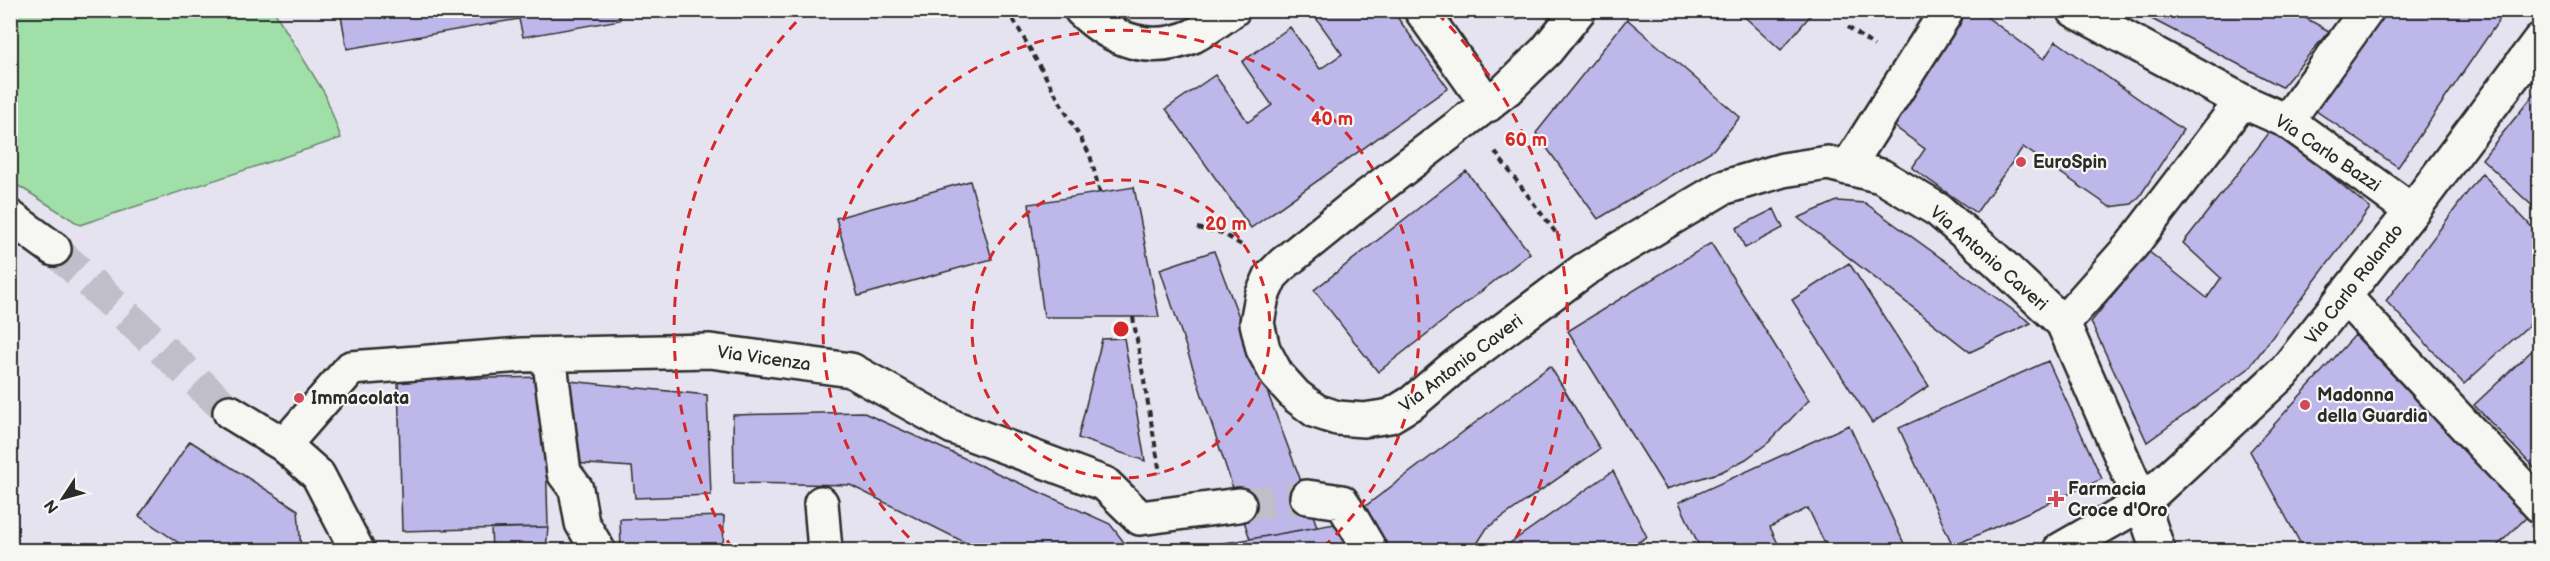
<svg xmlns="http://www.w3.org/2000/svg" width="2550" height="561" font-family="'Balsamiq Sans',sans-serif">
  <style>
    .green { fill: #a0dfa8; stroke: #66856a; stroke-width: 1.5 }
    .building { fill: #beb8ea; stroke: #2b2b2b; stroke-width: 1.5 }
    .lines { fill: none; stroke-linecap: round; stroke-linejoin: round }
    .minor-tunnel { stroke: #c0bec9; stroke-width: 33; stroke-dasharray: 33 16; stroke-linecap: butt }
    .minor-casing { stroke: #2b2b2b; stroke-width: 38 }
    .path { stroke: #2b2b2b; stroke-width: 4; stroke-dasharray: 6 4.5; stroke-linecap: butt }
    .minor { stroke: #f6f6f2; stroke-width: 33 }
    .ring { fill: none; stroke: #d62828; stroke-width: 3; stroke-dasharray: 10 8 }
    .poi-dot { fill: #d1495b; stroke: #f6f6f2; stroke-width: 2 }
    .labels { text-anchor: middle; stroke-width: 4.5; stroke-linejoin: round; paint-order: stroke }
    .street-label { font-size: 18px; fill: #2b2b2b; stroke: #f6f6f2 }
    .poi-label { font-size: 18px; font-weight: bold; fill: #2b2b2b; stroke: #f6f6f2; text-anchor: start }
    .centre { fill: #d62828; stroke: #f6f6f2; stroke-width: 3 }
    .ring-label { font-size: 18px; text-anchor: middle; font-weight: bold; fill: #d62828; stroke: #f6f6f2; stroke-width: 4.5; stroke-linejoin: round; paint-order: stroke }
  </style>
  <rect width="100%" height="100%" fill="#e5e3f0"/>
  <filter id="ink" filterUnits="userSpaceOnUse"><feTurbulence type="fractalNoise" baseFrequency=".0167" numOctaves="2"/><feDisplacementMap in="SourceGraphic" scale="12" xChannelSelector="R" yChannelSelector="G"/><feConvolveMatrix kernelMatrix="1 2 1 2 8 2 1 2 1" color-interpolation-filters="sRGB"/></filter>
  <g filter="url(#ink)">
    <path class="green" d="M11 10 274 11 325 94 341 138 80 225 11 181 10 55 16 28 11 23Z"/>
    <path class="building" d="M340 10H619L620 20 523 37 519 19 347 49Z
      M1328 10H1392L1448 88 1251 228 1166 109 1215 75 1248 122 1272 105 1242 62 1290 27 1320 69 1342 54 1316 18Z
      M1505 10H1525L1517 20Z
      M1737 10H1815L1781 50Z
      M1942 10H1977L2044 59 2056 41 2183 130 2140 196 2132 204 2110 207 2023 147 1976 213 1912 168 1925 149 1872 110Z
      M2143 10H2291L2329 31 2282 87 2142 14Z
      M2378 10H2506L2398 167 2309 106Z
      M1627 19 1740 117 1713 150 1598 219 1536 133Z
      M2540 87V213L2482 159Z
      M2273 128 2370 208 2248 369 2147 442 2091 322 2148 251 2207 298 2221 278 2183 243Z
      M1466 171 1530 253 1378 372 1314 290Z
      M2482 173 2540 236V315L2464 384 2386 301Z
      M970 181 992 259 858 296 836 218Z
      M1134 187 1159 317H1044L1029 204Z
      M1837 201 1865 203 2031 323 1970 352 1798 218Z
      M1774 209 1783 228 1745 248 1736 228Z
      M1711 243 1809 400 1769 442 1746 459 1721 472 1666 489 1568 331Z
      M1214 251 1307 497 1317 527 1250 539 1160 269Z
      M1849 263 1929 386 1872 423 1792 300Z
      M2355 335 2527 517 2493 550H2304L2250 451Z
      M1124 338 1145 461 1078 438 1102 339Z
      M2540 343V474L2474 405Z
      M2048 361 2102 479 1953 546 1899 428Z
      M1550 366 1600 449 1487 528 1473 550H1383L1359 511Z
      M544 377 548 527 402 531 398 380Z
      M569 381 707 395 711 495 635 498 632 467 573 463Z
      M862 412 1110 524 1130 550H980L850 485 734 483 733 415Z
      M1849 425 1907 550H1818L1826 546 1808 508 1770 527 1781 550H1701L1679 502Z
      M190 441 298 510 301 550 185 547 139 516Z
      M1613 471 1647 537 1625 550H1500Z
      M724 516 723 550H621L620 519Z
      M1346 522 1362 550H1178L1250 539Z
      M548 527 546 550H492L491 528Z"/>
    <g class="lines">
      <path class="minor-tunnel" d="M54 249 230 412
        M1239 505 1307 497"/>
      <defs>
        <path id="minor" d="M1081 10C1112 40 1150 55 1193 36 1207 29 1220 19 1233 10
          M1421 10 1488 105
          M1579 10 1546 51 1507 89 1352 208 1284 263 1271 276 1262 296 1257 323 1263 349 1277 375 1296 396 1316 411 1337 418 1364 420 1390 416 1413 402 1454 367 1584 270 1722 188 1783 170 1828 163 1881 176 1938 210 1994 258 2063 323 2142 503 2158 550
          M2074 10 2242 101 2287 121 2412 211
          M2287 121 2367 10
          M1847 168 1945 14
          M10 217 54 249
          M2344 296 2540 506
          M2063 323 2132 245 2242 101
          M549 355 564 473 576 489 582 523 598 550
          M230 412 284 445 318 475 357 550
          M284 445 351 368 522 355 710 351 851 370 953 427 1105 484 1140 518 1239 505
          M1307 497 1342 502 1370 550
          M821 503 825 550
          M2060 550 2142 503 2286 370 2412 211 2540 40"/>
      </defs>
      <use href="#minor" class="minor-casing"/>
      <path class="path" d="M1008 10 1090 155 1100 193
        M1848 27 1874 46
        M1495 152 1559 237
        M1197 228 1222 233 1243 246
        M1133 317 1160 473"/>
      <use href="#minor" class="minor"/>
    </g>
  </g>
  <g class="ring">
    <circle cx="1121" cy="329" r="149"/>
    <path d="M922 550A298 298 0 1 1 1320 550"/>
    <path d="M732 549A447 447 0 0 1 805 13M1437 13A447 447 0 0 1 1510 549"/>
  </g>
  <g class="poi-dot">
    <circle cx="2021" cy="162" r="6"/>
    <circle cx="299" cy="398" r="6"/>
    <circle cx="2305" cy="405" r="6"/>
    <path d="M2053 490h6v6h6v6h-6v6h-6v-6h-6v-6h6z"/>
  </g>
  <g class="labels">
    <g class="street-label">
      <text transform="translate(2328 153) rotate(34)" y="6">Via Carlo Bazzi</text>
      <text transform="translate(1989 258) rotate(41)" y="6">Via Antonio Caveri</text>
      <text transform="translate(2354 284) rotate(-52)" y="6">Via Carlo Rolando</text>
      <text transform="translate(764 358) rotate(8)" y="6">Via Vicenza</text>
      <text transform="translate(1461 363) rotate(-37)" y="6">Via Antonio Caveri</text>
    </g>
    <g class="poi-label">
      <text x="2033" y="168">EuroSpin</text>
      <text x="2317" y="401">Madonna<tspan x="2317" dy="21">della Guardia</tspan></text>
      <text x="311" y="404">Immacolata</text>
      <text x="2068" y="495">Farmacia<tspan x="2068" dy="21">Croce d'Oro</tspan></text>
    </g>
  </g>
  <circle cx="1121" cy="329" r="9" class="centre"/>
  <g class="ring-label">
    <text x="1332" y="125">40 m</text>
    <text x="1526" y="146">60 m</text>
    <text x="1226" y="230">20 m</text>
  </g>
  <rect width="2550" height="561" fill="none" stroke="#f6f6f2" stroke-width="36"/>
  <rect x="18" y="18" width="2514" height="525" fill="none" stroke="#2b2b2b" stroke-width="2" filter="url(#ink)"/>
  <g transform="translate(63 498) rotate(234)" stroke="#f6f6f2" stroke-width="4.5" paint-order="stroke">
  <path d="M0-4.5L10 22L0 15L-10 22Z" fill="#2b2b2b"/>
  <text y="-9" font-size="16" font-weight="bold" text-anchor="middle" fill="#2b2b2b">N</text>
  </g>
</svg>
